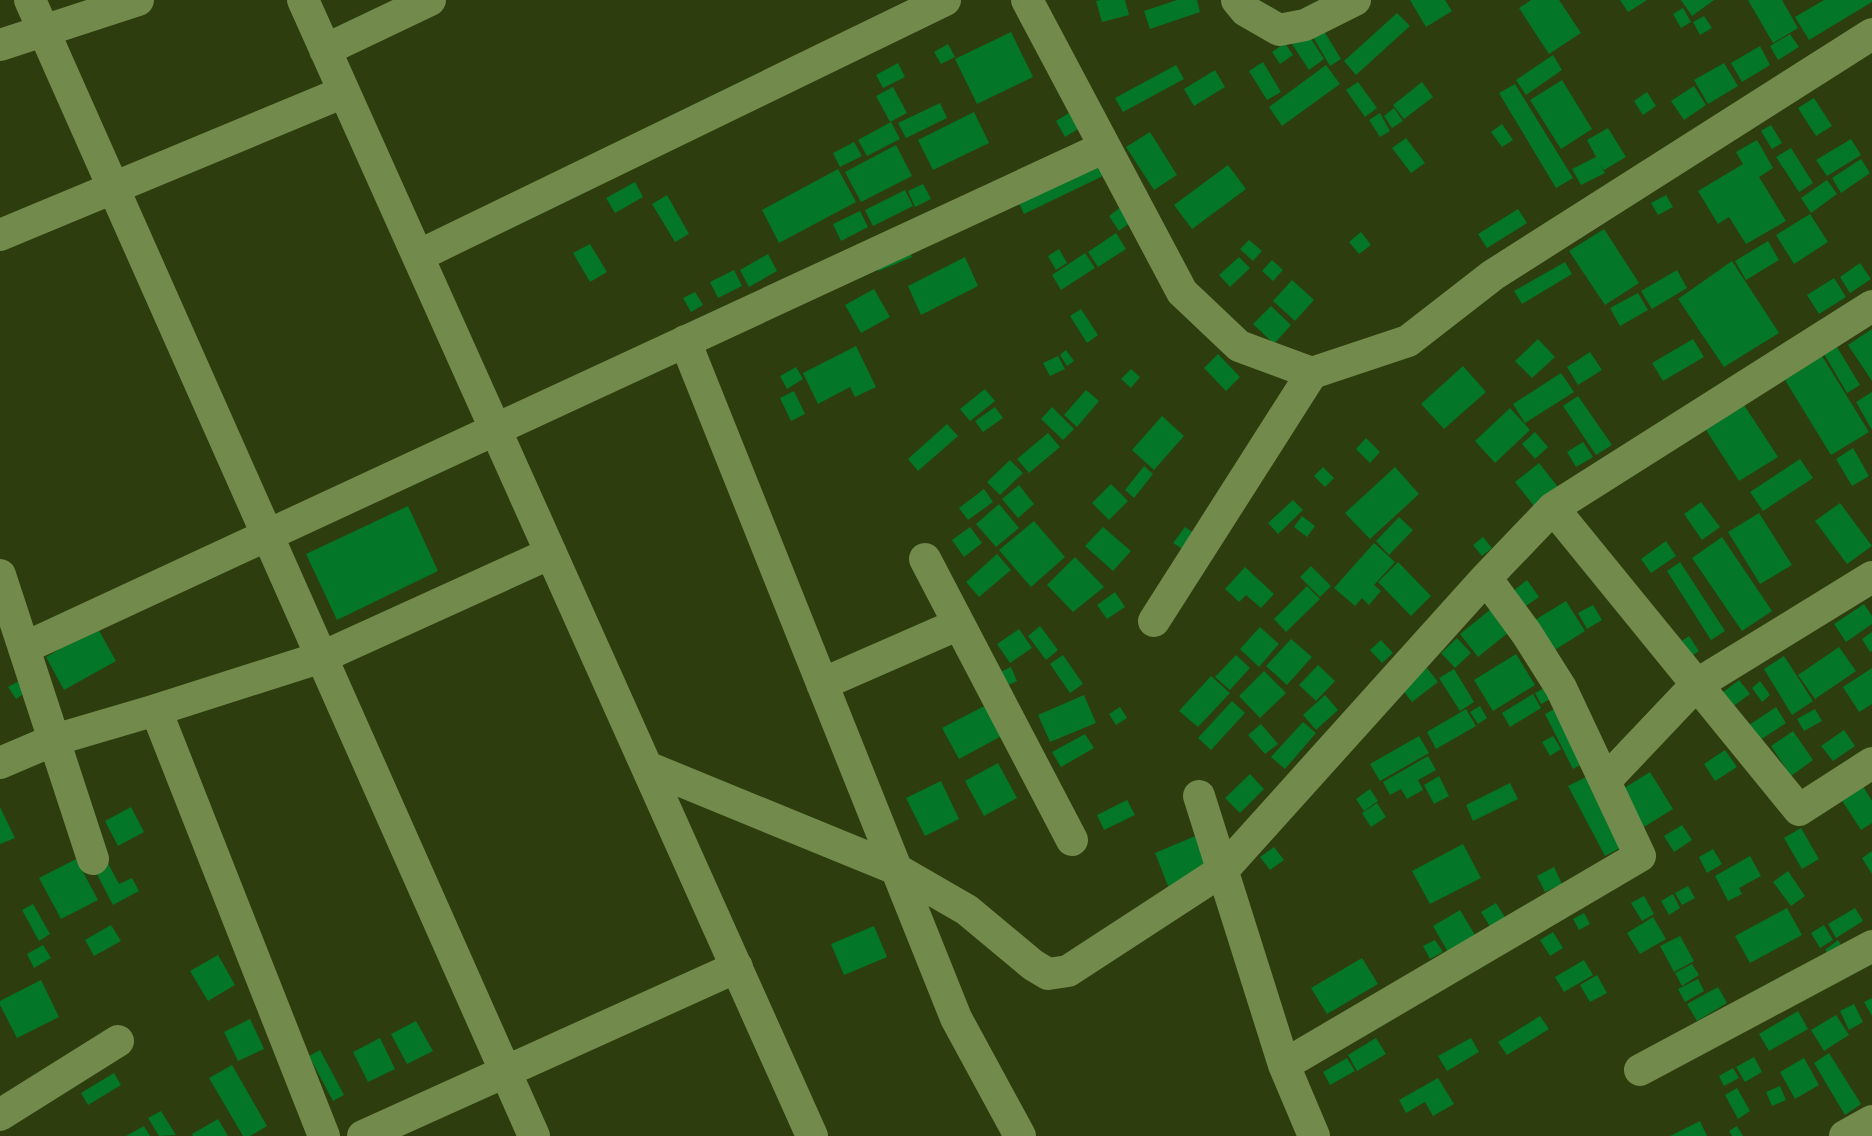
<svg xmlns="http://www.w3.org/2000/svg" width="1872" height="1136" font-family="Cabin,sans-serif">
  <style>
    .building { fill: #037727 }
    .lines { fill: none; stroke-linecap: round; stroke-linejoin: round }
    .minor { stroke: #728b4c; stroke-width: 32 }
  </style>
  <rect width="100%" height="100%" fill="#2d3d0d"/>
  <path class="building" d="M1101 0H1125L1129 15 1102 22 1096 1Z
    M1177 0H1197L1200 12 1150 29 1144 11Z
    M1410 0H1445L1452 11 1426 27Z
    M1531 0H1559L1581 33 1549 54 1519 8Z
    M1620 0H1647L1628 12Z
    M1681 0H1714L1692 16Z
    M1748 0H1782L1798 28 1773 43Z
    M1824 0H1872V2L1809 40 1795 17Z
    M1683 8 1691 22 1681 28 1673 14Z
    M1397 13 1410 26 1356 75 1344 61Z
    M1704 16 1712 28 1700 35 1693 22Z
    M1306 31 1324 59 1309 70 1290 41Z
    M1324 31 1341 59 1330 66 1313 37Z
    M1011 32 1033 77 977 104 955 59Z
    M1790 34 1799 47 1778 60 1770 46Z
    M1285 43 1293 55 1280 64 1272 52Z
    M948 44 955 57 941 64 934 52Z
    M1760 46 1770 65 1742 82 1731 63Z
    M1553 55 1562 70 1526 95 1516 80Z
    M1263 62 1281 92 1267 100 1249 71Z
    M898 63 905 77 883 88 876 75Z
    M1724 63 1738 86 1708 104 1694 80Z
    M1176 65 1184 79 1123 112 1115 98Z
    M1326 65 1340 84 1282 126 1269 107Z
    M1215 70 1225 87 1194 106 1184 89Z
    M1562 80 1592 129 1561 149 1530 100Z
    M1358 82 1377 108 1365 117 1346 90Z
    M1422 82 1433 97 1404 119 1393 105Z
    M1515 84 1573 178 1556 188 1499 93Z
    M1694 86 1706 105 1684 120 1671 101Z
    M893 87 907 113 890 122 876 96Z
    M1647 92 1656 106 1643 115 1634 101Z
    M1814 98 1832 126 1816 136 1798 108Z
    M940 103 947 118 906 138 898 123Z
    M1394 108 1403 121 1392 128 1384 116Z
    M974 112 989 143 933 170 918 140Z
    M1069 113 1078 129 1065 137 1056 121Z
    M1380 113 1390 131 1380 137 1369 120Z
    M891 122 900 139 867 156 858 140Z
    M1502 124 1513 140 1502 147 1491 132Z
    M1771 125 1782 143 1772 149 1761 131Z
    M1608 128 1626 157 1604 170 1600 165 1605 173 1581 185 1572 169 1596 157 1587 140Z
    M1150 132 1177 175 1154 190 1126 147Z
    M1406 138 1425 163 1411 173 1392 148Z
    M1851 139 1861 155 1827 176 1816 160Z
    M1757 140 1773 168 1759 177 1786 221 1746 244 1729 217 1718 224 1698 191 1743 164 1736 152Z
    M854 142 862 156 840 167 833 153Z
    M896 145 912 176 861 202 845 172Z
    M1791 148 1813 183 1799 192 1776 157Z
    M1095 159 1103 176 1024 214 1016 197Z
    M1861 159 1870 173 1841 193 1832 178Z
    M1228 165 1246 189 1192 229 1174 205Z
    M838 169 856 202 779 243 762 210Z
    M1827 180 1837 194 1811 213 1801 198Z
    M635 182 643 197 615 213 606 198Z
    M923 184 931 199 915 207 908 191Z
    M905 190 913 206 873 226 865 210Z
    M667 195 689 234 675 242 652 204Z
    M1666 195 1673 207 1658 215 1651 203Z
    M1121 207 1131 222 1119 231 1109 216Z
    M1518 209 1527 223 1487 248 1478 234Z
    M860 211 868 227 841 241 833 224Z
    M1810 214 1828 242 1794 264 1776 235Z
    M1604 229 1639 283 1605 305 1569 251Z
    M1361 232 1371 245 1359 254 1349 242Z
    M1116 233 1126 249 1098 267 1088 252Z
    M1249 240 1262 251 1253 261 1240 249Z
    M1768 241 1779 260 1746 280 1735 261Z
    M590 244 607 272 590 282 573 253Z
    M907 245 912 257 879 271 874 260Z
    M1059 249 1067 263 1056 270 1048 256Z
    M1085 253 1095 268 1061 290 1052 275Z
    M768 254 777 271 749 287 740 270Z
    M965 257 978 286 921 315 908 286Z
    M1239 257 1250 268 1230 287 1219 275Z
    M1272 260 1283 270 1273 281 1262 271Z
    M1732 261 1779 333 1724 367 1678 299Z
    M1565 262 1572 274 1522 304 1514 291Z
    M1860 263 1871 279 1850 293 1840 277Z
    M734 270 742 286 718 298 710 282Z
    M1677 270 1687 288 1652 309 1641 291Z
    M1834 278 1846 297 1819 314 1807 295Z
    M1292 280 1314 300 1295 321 1273 301Z
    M874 289 890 317 861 333 845 305Z
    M695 292 703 305 691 312 683 298Z
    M1638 293 1648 310 1620 326 1610 308Z
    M1271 306 1291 325 1274 344 1253 324Z
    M1081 309 1098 335 1087 343 1070 316Z
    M1872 329V381L1848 345Z
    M1538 339 1555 357 1532 378 1515 361Z
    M1693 339 1704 357 1663 381 1652 363Z
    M856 346 876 387 855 397 850 387 818 404 803 373Z
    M1837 347 1860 385 1847 393 1824 354Z
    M1066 350 1074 361 1067 366 1060 355Z
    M1590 352 1602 370 1578 385 1567 367Z
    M1218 354 1240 377 1226 391 1204 368Z
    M1058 356 1065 369 1050 376 1043 363Z
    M1822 356 1869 432 1831 455 1785 380Z
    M1463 366 1486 392 1444 429 1421 404Z
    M796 367 803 379 787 389 780 376Z
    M1131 369 1140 377 1131 388 1121 379Z
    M1561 373 1574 392 1525 423 1513 404Z
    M985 389 995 401 970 421 960 409Z
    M1086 390 1099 401 1077 427 1064 415Z
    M794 391 805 414 791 421 780 398Z
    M1872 392V430L1856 402Z
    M1578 396 1612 445 1596 455 1563 406Z
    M1744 405 1778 457 1739 481 1706 430Z
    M995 407 1003 418 983 432 975 421Z
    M1052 407 1074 429 1063 440 1041 419Z
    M1510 408 1530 430 1495 463 1475 441Z
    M1162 416 1184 436 1154 470 1132 450Z
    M947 424 958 436 918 471 908 459Z
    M1535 432 1548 447 1535 459 1522 444Z
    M1048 433 1060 447 1029 473 1017 459Z
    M1366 438 1380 452 1370 463 1356 449Z
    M1583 442 1593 457 1576 467 1567 452Z
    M1853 448 1869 476 1852 486 1836 459Z
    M1800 459 1813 478 1763 511 1750 492Z
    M1010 460 1023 473 1000 495 987 482Z
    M1539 463 1558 487 1534 506 1515 482Z
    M1144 466 1153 474 1134 498 1125 490Z
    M1323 467 1334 478 1325 487 1314 476Z
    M1395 467 1419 494 1370 539 1345 513Z
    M1111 484 1128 501 1109 520 1092 503Z
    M1019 485 1034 504 1018 518 1002 499Z
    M984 489 993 502 968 520 959 508Z
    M1293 500 1303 510 1278 534 1268 523Z
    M1701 502 1720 527 1702 540 1684 514Z
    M1840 503 1872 546 1847 564 1815 521Z
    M999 504 1019 528 996 547 976 524Z
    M408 506 438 571 337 620 306 554Z
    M1759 513 1792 565 1760 584 1728 532Z
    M1302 516 1315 526 1307 537 1294 527Z
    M1399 517 1413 530 1389 555 1376 541Z
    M1034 521 1065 557 1031 587 999 550Z
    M970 527 982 543 964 557 952 540Z
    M1103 527 1131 551 1113 571 1085 546Z
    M1185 527 1200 537 1189 553 1173 543Z
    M1483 537 1492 548 1482 556 1473 545Z
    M1722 537 1772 611 1742 631 1692 558Z
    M1666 541 1676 556 1651 573 1641 559Z
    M1374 543 1395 562 1374 585 1381 591 1369 605 1362 598 1355 606 1334 588Z
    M997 554 1011 570 979 597 966 582Z
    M1075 557 1104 587 1073 612 1047 585Z
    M1398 562 1431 596 1411 616 1378 582Z
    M1680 562 1725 631 1711 640 1667 571Z
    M1311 566 1331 586 1320 597 1300 577Z
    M1245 567 1274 594 1261 608 1246 595 1239 602 1225 589Z
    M1527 580 1539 597 1523 608 1512 592Z
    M1307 586 1320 599 1286 632 1274 619Z
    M1115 592 1125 607 1107 619 1097 605Z
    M1566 601 1585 631 1553 651 1535 620Z
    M1864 604 1872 616V624L1846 642 1834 624Z
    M1496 605 1514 628 1478 657 1460 634Z
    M1593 605 1602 620 1587 629 1578 613Z
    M1040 626 1058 650 1046 660 1028 636Z
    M97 627 116 661 64 690 46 657Z
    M1260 627 1279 644 1259 667 1240 649Z
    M1019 629 1032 648 1010 663 997 644Z
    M1872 632V651L1870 652 1862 639Z
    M1689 636 1699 651 1687 659 1677 644Z
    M1457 638 1471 653 1455 668 1441 653Z
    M1291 639 1312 657 1287 685 1266 666Z
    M1381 640 1393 653 1382 663 1370 650Z
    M1839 647 1856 671 1815 699 1798 675Z
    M1516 654 1535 685 1493 711 1474 680Z
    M1063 655 1083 684 1070 693 1050 664Z
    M1236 655 1250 668 1230 690 1215 677Z
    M1784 656 1813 701 1792 715 1764 669Z
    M1318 665 1335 681 1316 701 1299 685Z
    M1011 667 1017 681 1004 687 998 673Z
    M1427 668 1438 682 1412 702 1401 688Z
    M1872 668V704L1859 712 1843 687Z
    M1454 669 1474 702 1460 711 1439 678Z
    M1264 671 1286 693 1260 718 1239 696Z
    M1211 676 1230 693 1198 727 1179 711Z
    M21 680 28 691 16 699 8 687Z
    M1739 680 1750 694 1725 712 1714 699Z
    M1760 681 1770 695 1762 702 1752 688Z
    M1550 685 1556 696 1541 704 1535 693Z
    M1533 694 1541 708 1510 727 1502 713Z
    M1084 695 1096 723 1050 742 1038 715Z
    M1325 695 1338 710 1316 730 1303 715Z
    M1232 701 1245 713 1211 750 1198 738Z
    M990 703 1007 733 959 759 942 728Z
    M1480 706 1487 718 1478 724 1470 712Z
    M1120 707 1127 718 1116 725 1109 714Z
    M1558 707 1586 762 1573 769 1545 714Z
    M1776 707 1786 723 1757 742 1746 727Z
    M1466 709 1476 726 1436 749 1427 732Z
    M1815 709 1822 721 1804 731 1797 719Z
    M1303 722 1316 733 1285 769 1271 757Z
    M1261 724 1278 744 1265 754 1248 735Z
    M1844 730 1855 746 1833 761 1821 746Z
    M1793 731 1813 760 1791 776 1771 746Z
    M1085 734 1094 748 1061 767 1052 752Z
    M1419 736 1429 753 1380 781 1370 764Z
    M1553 736 1561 749 1550 756 1542 742Z
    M1725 750 1737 767 1715 781 1704 764Z
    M1428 756 1436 770 1418 780 1423 790 1407 799 1401 789 1390 795 1383 782Z
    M998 763 1017 798 984 816 965 781Z
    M1650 772 1673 809 1644 827 1621 790Z
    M1250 774 1264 789 1240 813 1225 798Z
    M1439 776 1449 796 1434 804 1424 785Z
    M1588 776 1624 846 1605 856 1568 786Z
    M941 781 959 819 925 836 906 798Z
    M1510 783 1518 799 1473 821 1466 805Z
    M1863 786 1872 801V823L1861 830 1841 799Z
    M1370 789 1378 801 1364 811 1356 799Z
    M1127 800 1135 815 1104 830 1097 815Z
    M1377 803 1386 817 1371 827 1362 813Z
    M0 807 15 838 0 844Z
    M131 807 144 832 118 846 105 821Z
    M1682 825 1692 840 1674 852 1664 836Z
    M1801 828 1819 859 1802 869 1784 838Z
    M1200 834 1213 868 1168 886 1155 853Z
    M1463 844 1481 878 1430 904 1412 871Z
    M1274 847 1284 860 1270 870 1260 857Z
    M1713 849 1722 864 1707 873 1699 857Z
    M1872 851V874L1862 858Z
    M104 856 119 884 132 878 139 891 113 905 91 863Z
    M1750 856 1761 876 1739 888 1742 894 1728 901 1715 876Z
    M76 859 98 900 61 919 39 878Z
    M1554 867 1562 884 1545 892 1537 876Z
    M1788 871 1805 896 1791 906 1773 882Z
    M1688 886 1695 898 1682 905 1675 893Z
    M1673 894 1680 908 1669 915 1661 901Z
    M1644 896 1654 914 1642 921 1631 903Z
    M1496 903 1506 919 1491 928 1481 912Z
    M33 904 50 934 39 941 22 910Z
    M1787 908 1802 935 1750 963 1735 936Z
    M1855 908 1863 921 1836 938 1828 924Z
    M1460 910 1475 935 1448 952 1433 926Z
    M1584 913 1590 924 1579 930 1573 919Z
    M1653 917 1666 939 1640 954 1627 933Z
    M111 925 121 941 94 956 85 940Z
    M1824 925 1833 940 1820 948 1811 933Z
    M874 926 887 957 844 975 831 944Z
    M1553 932 1563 948 1550 956 1540 940Z
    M1680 936 1694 961 1674 972 1660 946Z
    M1435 940 1443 952 1430 959 1423 946Z
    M1838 940 1846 952 1833 960 1825 950Z
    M43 945 51 958 34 968 27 954Z
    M218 955 235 985 208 1001 190 971Z
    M1362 958 1378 984 1327 1014 1311 988Z
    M1584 960 1593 975 1564 992 1555 977Z
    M1692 964 1699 975 1682 986 1675 973Z
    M1597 975 1607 993 1590 1002 1580 985Z
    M1698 979 1704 991 1685 1002 1678 989Z
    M41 980 59 1017 17 1038 0 1005V1001Z
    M1718 987 1727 1003 1697 1021 1687 1004Z
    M1872 998V1016L1864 1002Z
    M1854 1004 1863 1022 1849 1030 1840 1011Z
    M1798 1011 1808 1029 1769 1051 1759 1034Z
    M1836 1015 1849 1035 1824 1051 1811 1030Z
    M1540 1016 1549 1029 1507 1055 1498 1042Z
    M250 1019 264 1049 238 1061 224 1032Z
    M416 1021 433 1051 407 1064 391 1034Z
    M380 1038 395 1069 368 1082 353 1052Z
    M1376 1038 1386 1054 1357 1071 1348 1055Z
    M1471 1038 1479 1052 1447 1071 1438 1056Z
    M320 1050 344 1095 333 1101 309 1056Z
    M1829 1053 1861 1104 1845 1115 1814 1063Z
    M1754 1057 1762 1072 1745 1082 1736 1067Z
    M1347 1058 1355 1071 1330 1085 1323 1072Z
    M1804 1058 1819 1085 1795 1099 1780 1072Z
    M232 1065 267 1126 250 1136H243L209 1078Z
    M1733 1068 1739 1078 1724 1086 1719 1076Z
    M114 1073 121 1085 88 1105 81 1093Z
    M1438 1078 1454 1104 1433 1116 1425 1102 1406 1113 1399 1100Z
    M1780 1086 1786 1100 1772 1106 1766 1092Z
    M1737 1088 1750 1111 1738 1119 1725 1095Z
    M161 1111 176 1135 159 1136 148 1118Z
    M218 1119 228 1136H193L192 1134Z
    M1700 1121 1707 1136H1670Z
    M144 1126 150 1136H126Z
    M1737 1126 1743 1136H1732L1729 1131Z"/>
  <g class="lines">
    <path class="minor" d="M30 0 534 1136
      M303 0 812 1136
      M1027 0 1182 292 1239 346 1312 373
      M1237 0 1246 11 1279 30 1305 25 1355 0
      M0 45 138 0
      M325 50 430 0
      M0 235 344 92
      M418 256 945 0
      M685 341 956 1018 1020 1136
      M1553 508 1799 810 1872 763
      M925 559 1072 840
      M0 575 93 859
      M1154 621 1312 373 1408 341 1493 275 1872 34
      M24 648 1105 147
      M822 684 959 624
      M156 710 324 1136
      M0 763 54 740 156 710 322 657 551 553
      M647 767 896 869 967 910 1033 965 1048 974 1068 971 1223 870 1486 578 1553 508 1872 306
      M1605 781 1696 685 1872 577
      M1199 796 1284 1065 1314 1136
      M1284 1065 1640 856 1561 688 1527 634 1486 578
      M1640 1070 1872 946
      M0 1115 118 1041
      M363 1136 737 967
      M1845 1136 1872 1121"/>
  </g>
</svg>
